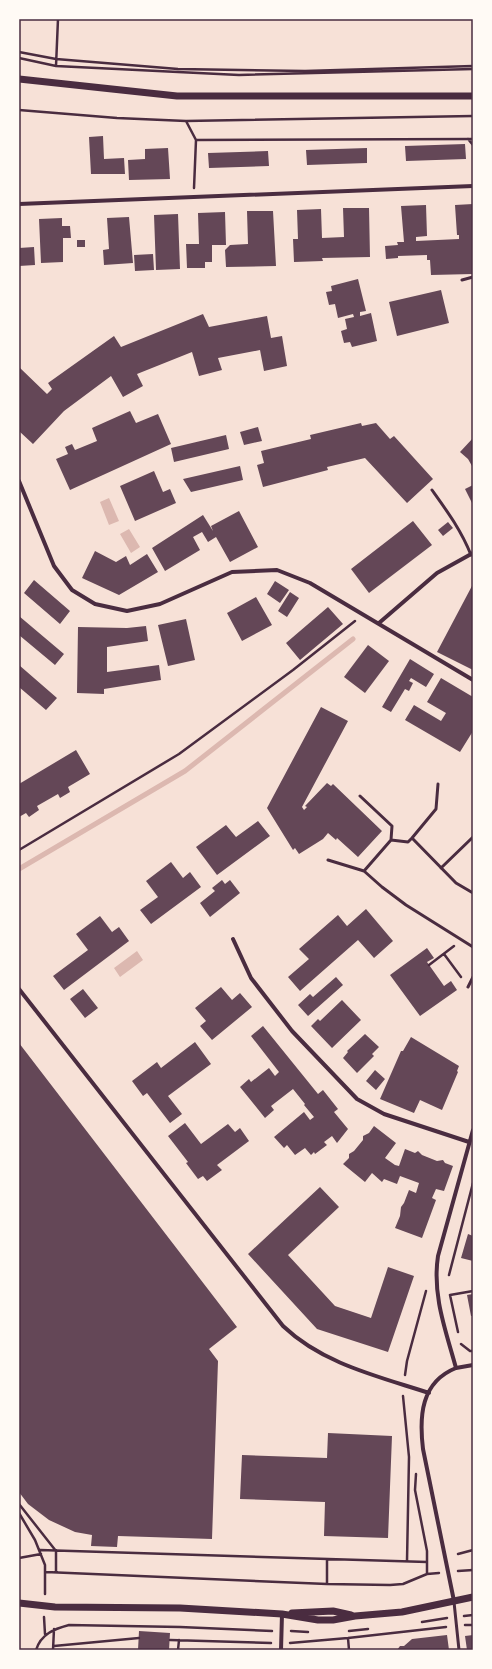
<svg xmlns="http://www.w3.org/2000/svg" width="492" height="1669" font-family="'Varela Round',sans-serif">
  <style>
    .water { fill: #dcb8b0 }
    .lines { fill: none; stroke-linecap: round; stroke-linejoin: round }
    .stream { stroke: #dcb8b0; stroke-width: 5 }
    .building { fill: #644757 }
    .path { stroke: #4a2c40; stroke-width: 2.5 }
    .service { stroke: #4a2c40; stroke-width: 3 }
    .minor { stroke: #4a2c40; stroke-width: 4 }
    .tertiary { stroke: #4a2c40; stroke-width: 7 }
    .neatline { fill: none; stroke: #4a2c40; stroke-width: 1.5 }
  </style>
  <rect width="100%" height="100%" fill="#f7e1d7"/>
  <path class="water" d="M109 498 119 521 109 525 100 502Z
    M129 529 140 547 131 553 120 534Z
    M137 951 143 960 120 977 114 968Z"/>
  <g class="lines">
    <path class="stream" d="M19 869 185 771 353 639"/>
  </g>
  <path class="building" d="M103 136 104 159 124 158 125 174H91L89 137Z
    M465 144 466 159 406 161 405 146Z
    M168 148 170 179 129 180 128 160 145 159V149Z
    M367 148V163L307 165 306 150Z
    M268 151 269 166 209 168 208 153Z
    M473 204V274L431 275 430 260H427V255L398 256V258L386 259 385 246 398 245 397 242H404L401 206 426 205 427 236 416 237V241L459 239V235H457L455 205Z
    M343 208H369L370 257 322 258 323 261 294 262 293 239H298L297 210 321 209 322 238 344 237Z
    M247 211H273L276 266 226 267 225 250 230 245 248 244Z
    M225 212 226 245H212V262H205V268H187L186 244H199L198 213Z
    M178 214 180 269 156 270 154 215Z
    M129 217 133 263 104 265 103 250 109 249 107 218Z
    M62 218V226H70L71 238H63V262L41 263 39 219Z
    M77 240H85V247H77Z
    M34 247 35 265 19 266V248Z
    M153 254 154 270 135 271 134 255Z
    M358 279 366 311 360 312V316L371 313 377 341 352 347 350 342 344 343 341 331 347 329 345 319 354 317 353 314 338 318 335 304 329 305 326 292 332 291 331 286Z
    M441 290 449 323 397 336 389 302Z
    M203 314 209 327 267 316 271 338 282 336 287 366 264 371 260 350 218 358 222 370 199 376 192 352 137 374 143 386 123 397 111 376 64 411 33 444 19 431V367L47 394 52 389 48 383 114 336 121 347Z
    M130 411 136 423 158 414 171 444 70 490 56 459 68 454 65 447 72 444 75 450 97 441 92 428Z
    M361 423 362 426 376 423 390 439 394 436 433 479 407 503 365 458 327 467 328 470 263 487 257 465 264 463 261 451 311 439 310 435Z
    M258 427 262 441 244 445 240 432Z
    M226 435 229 449 174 462 171 448Z
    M473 438V465L472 466 468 459 460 452Z
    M240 466 243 480 191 492 183 479Z
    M154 471 163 492 170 489 176 503 135 521 120 486Z
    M473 485V505L465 489Z
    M239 511 258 547 230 562 216 537 208 542 202 532 193 537 200 550 165 571 152 548 203 515 213 531 211 526Z
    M413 521 432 545 369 593 351 569Z
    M448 522 453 528 443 536 438 530Z
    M95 551 116 562 126 556 130 565 147 554 158 572 119 595 82 578Z
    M34 580 70 611 60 624 24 593Z
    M275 581 289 590 280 603 267 594Z
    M473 584V670L437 652Z
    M290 592 299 598 287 617 278 611Z
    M256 597 272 625 242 641 227 613Z
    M328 607 343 624 300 660 286 643Z
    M19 616 64 654 55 665 19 635Z
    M186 619 195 660 168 666 158 625Z
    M146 626 148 641 107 647V672L159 665 161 680 104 689V694L77 693 78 627 127 628Z
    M368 645 389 661 365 693 344 677Z
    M410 659 434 674 426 687 411 678 409 681 413 683 409 691 405 689 391 712 382 707Z
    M19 665 57 698 46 710 19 687Z
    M441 678 473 697V731L460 752 405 720 414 705 441 721 446 713 427 702Z
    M321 707 348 721 302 807 304 810 307 807 305 806 327 783 331 786 333 784 382 831 358 857 337 838 336 840 328 833 323 839 299 854 295 848 293 850 267 808Z
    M76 750 90 774 68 787 70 792 60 798 58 794 37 806 39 810 29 817 26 813 19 817V784Z
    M258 821 270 836 217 875 196 847 226 825 236 837Z
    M171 862 183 878 190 872 201 887 151 924 140 910 158 897 146 881Z
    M222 880 225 884 230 880 240 893 210 917 200 903 215 891 212 888Z
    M366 909 393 941 374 958 358 940 300 991 288 977 309 959 299 949 338 915 347 926Z
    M100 916 112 932 119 927 129 941 64 990 53 976 88 950 76 934Z
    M427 948 434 958 427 962 444 986 451 981 457 990 420 1016 390 975Z
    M336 977 343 985 308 1016 298 1005 310 994 313 997Z
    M221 987 232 1000 240 993 252 1007 212 1040 200 1026 206 1021 195 1008Z
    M83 989 98 1008 85 1018 70 999Z
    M342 1000 361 1020 332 1048 311 1026 318 1019 320 1021Z
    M263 1026 318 1094 323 1090 338 1109 334 1112 348 1129 337 1143 332 1136 324 1142 327 1145 315 1154 314 1152 311 1155 305 1148 295 1155 287 1145 284 1148 274 1137 304 1112 310 1120 314 1117 304 1105 305 1104 293 1089 271 1106 274 1110 265 1118 240 1087 249 1079 251 1082 269 1068 275 1076 279 1072 251 1036Z
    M365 1034 379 1047 372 1054 374 1056 357 1073 343 1058 348 1052 347 1051Z
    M411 1037 459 1066 457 1071 458 1072 442 1110 420 1100 414 1113 380 1099 401 1051H403Z
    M195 1042 211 1064 168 1096 182 1114 170 1123 147 1093 143 1096 132 1081 157 1062 161 1068Z
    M19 1043 237 1327 209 1349 218 1361 212 1539 118 1536 117 1547 91 1546 92 1535 75 1532 49 1520 28 1504 19 1492Z
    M375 1070 385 1079 376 1090 366 1081Z
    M185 1123 201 1144 228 1124 235 1132 240 1128 249 1141 217 1165 222 1170 207 1181 203 1176 198 1179 186 1163 188 1162 168 1136Z
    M374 1126 396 1143 385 1158 395 1165 399 1166 405 1149 415 1153 418 1151 422 1155 437 1161 443 1160 445 1163 453 1166 444 1191 436 1189 432 1198 436 1200 422 1238 395 1228 400 1216 401 1207 404 1203 409 1190 416 1193 419 1183 400 1176 397 1184 384 1179 382 1182 372 1173 365 1182 343 1164 349 1158V1154L354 1151 363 1140V1136L369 1133Z
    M320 1187 339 1207 288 1255 335 1306 371 1318 388 1267 414 1276 388 1352 317 1329 248 1254Z
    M468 1234 473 1236V1261L461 1258Z
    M473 1294V1316H471L467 1295Z
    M328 1433 392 1436 388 1538 324 1536 325 1502 240 1499 242 1455 327 1458Z
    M139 1631 170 1633 169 1650H138Z
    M447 1635 449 1650H397L400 1646H404L412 1639Z
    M473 1635V1650H467L465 1636Z"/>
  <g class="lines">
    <path class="path" d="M19 52 56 59 178 69 305 71 473 66
      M19 58 56 66 239 75 473 69
      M56 66 58 19
      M19 110 117 118 186 121 473 116
      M186 121 196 140 473 139
      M468 139 473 145
      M194 188 196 140
      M19 850 179 754 293 670 355 621
      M444 954 461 977
      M429 965 454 946
      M449 1275 473 1183
      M450 1295 458 1332
      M450 1295 473 1291
      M461 1344 470 1351H473
      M405 1375 407 1361 426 1291
      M403 1396 409 1457 407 1561
      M416 1474 415 1490 427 1551V1574
      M19 1504 56 1551V1572
      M19 1513 35 1540 45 1565V1594
      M40 1550 427 1562
      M458 1554 473 1550
      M19 1558 41 1554
      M458 1571 473 1570
      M46 1572 327 1584 390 1585 403 1584 427 1574 439 1573
      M327 1584V1559
      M464 1616 473 1615
      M44 1617 45 1634
      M422 1622 447 1618
      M465 1625H473
      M291 1631 308 1632
      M349 1631 368 1629
      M348 1638 349 1650
      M170 1640 271 1643
      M290 1643 348 1638 446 1627
      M54 1646 139 1638
      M36 1650C41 1634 54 1629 69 1625L180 1627 272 1631
      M53 1650 54 1629
      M178 1650 179 1640"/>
    <path class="service" d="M462 280 473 277
      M432 490C447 511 461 530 471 555
      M360 796 392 826 391 840
      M412 838 456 883 473 893
      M328 860 364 871 382 887 406 905 473 947
      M441 868 473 837
      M364 871 391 840 408 842 412 838 436 809 438 784
      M468 987 473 977
      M454 1602 459 1650"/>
    <path class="minor" d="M19 204 473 186
      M19 481 54 566 72 590 95 604 127 611 160 604 232 572 277 570 310 583 473 680
      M379 623 437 573 473 553
      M233 939 251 978 292 1031 357 1099 384 1114 469 1142
      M19 989 283 1326C323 1364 377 1376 429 1393
      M456 1368 473 1365
      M454 1601 423 1449C419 1416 421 1382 456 1368 446 1331 432 1296 438 1256L473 1130
      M281 1650 282 1614"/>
    <path class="tertiary" d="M19 79 177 96H473
      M19 1603 55 1607 180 1608 282 1614 318 1620H333L355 1616 402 1612 473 1597
      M292 1613 333 1611 351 1615"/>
  </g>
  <rect width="492" height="1669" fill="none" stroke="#fffaf5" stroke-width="40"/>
  <rect x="20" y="20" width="452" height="1629" class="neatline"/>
</svg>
